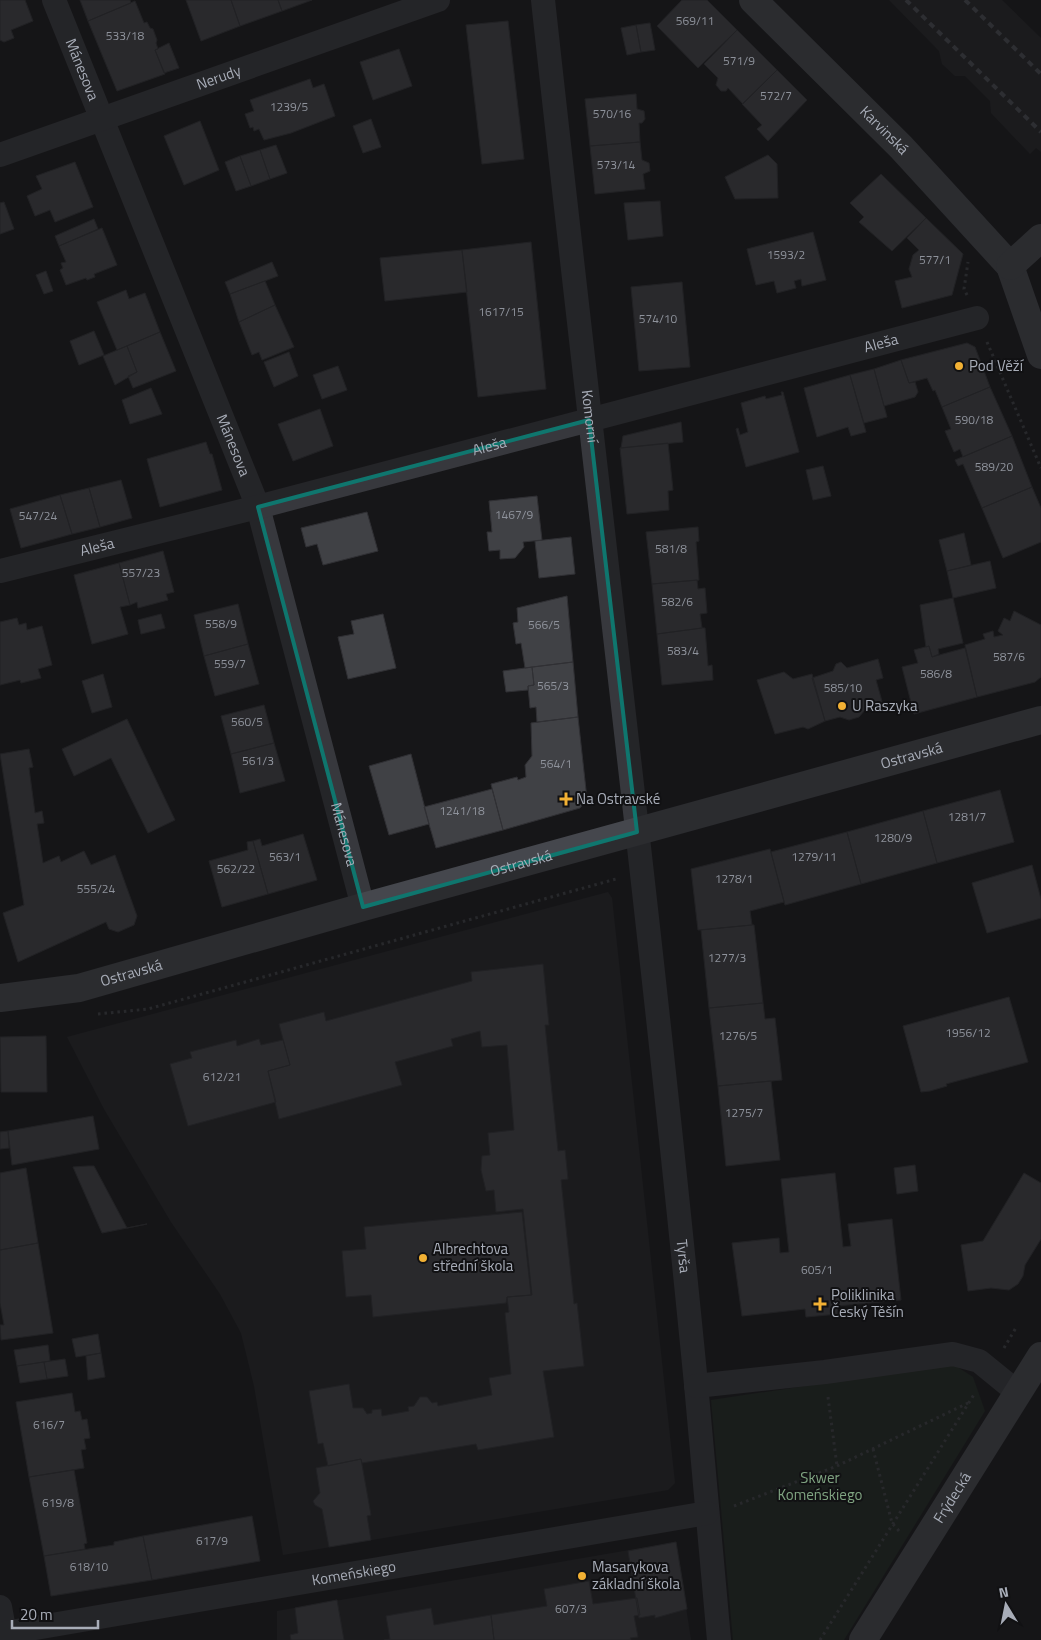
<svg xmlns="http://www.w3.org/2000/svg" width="1041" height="1640" font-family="'Titillium Web',sans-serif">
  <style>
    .built { fill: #222225 }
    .green { fill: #1e261f }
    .building { fill: #404145; stroke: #303034 }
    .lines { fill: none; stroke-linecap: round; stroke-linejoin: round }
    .path { stroke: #3d3f44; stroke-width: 3; stroke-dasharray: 2.5 4; stroke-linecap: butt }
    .street { stroke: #37383d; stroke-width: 24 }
    .secondary { stroke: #45474d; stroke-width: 28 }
    .rail { stroke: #4a4c52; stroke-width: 4; stroke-dasharray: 6 5; stroke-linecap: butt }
    .marked { fill: none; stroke: #0f766e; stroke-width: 4; stroke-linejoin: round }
    .poi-dot { fill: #f2b134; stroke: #111113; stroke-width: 2 }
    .labels { text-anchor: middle; stroke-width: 4; stroke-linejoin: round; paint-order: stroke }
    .number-label { font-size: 12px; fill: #8e929b }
    .street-label { font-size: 15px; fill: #a8adb8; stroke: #111113 }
    .poi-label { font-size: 15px; fill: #a8adb8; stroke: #111113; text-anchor: start }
    .park-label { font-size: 15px; fill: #7fa381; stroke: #111113 }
  </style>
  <rect width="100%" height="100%" fill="#161618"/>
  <path class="built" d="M889 0H1002L1041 38V152L1036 148 1030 154 991 113 990 101 965 76H955L942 64 939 51Z
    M608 892 612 898 675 1483 668 1490 283 1555 254 1386 241 1333 220 1294 171 1222 104 1109 67 1037Z
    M676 1542 691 1640H277V1611Z"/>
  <path class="green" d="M953 1364 973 1377 985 1411 844 1640H733L711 1400Z"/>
  <path class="building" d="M0 0H25L33 21 11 30 14 38 4 42 0 40Z
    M80 0H130L131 3 88 21Z
    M186 0H231L240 26 201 41Z
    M231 0H278L282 11 240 26Z
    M278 0H312L282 11Z
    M682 0H707L737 30 698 68 657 26Z
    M135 1 144 23 147 22 150 28 153 29 157 40 156 43 158 49 155 50 165 74 117 91 88 21Z
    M508 21 524 159 482 164 466 25Z
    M650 23 655 50 641 52 636 25Z
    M636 25 641 52 627 55 621 28Z
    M737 30 777 70 743 104 728 88 726 91H721L716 85 718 78 704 64Z
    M169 43 179 68 164 73 155 50Z
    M399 49 412 86 373 100 360 62Z
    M777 70 807 100 768 141 757 129 762 125 742 104Z
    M310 79 313 88 324 84 335 116 291 133 264 140 259 129 254 131 253 127 250 128 245 114 254 111 250 100Z
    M636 94 637 109 644 111 645 119 642 123H639L640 142 590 146 585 99Z
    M371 119 381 147 363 153 353 126Z
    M200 121 219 170 184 185 164 136Z
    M640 142 642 160 649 163 650 171 643 174 645 189 595 194 590 146Z
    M276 145 287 173 270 179 260 150Z
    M260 150 270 179 251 186 240 156Z
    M768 155 777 164 778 198 735 199 725 177Z
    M240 156 251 186 236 191 225 162Z
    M75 162 93 207 55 222 50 210 35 216 27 196 42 189 36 176Z
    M881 174 926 218 892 251 859 222 864 217 850 203Z
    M660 201 663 236 628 240 624 203Z
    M4 202 14 229 0 234V203Z
    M926 218 963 254 952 295 902 308 895 281 912 277 909 269 913 255 919 250 907 238Z
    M94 219 98 229 59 246 55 236Z
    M102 228 117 265 94 274 95 277 87 280 86 278 66 285 60 270 63 268 61 263 66 262 59 246Z
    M813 232 826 280 802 286 801 279 794 281 796 288 777 293 774 281 756 285 747 249Z
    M531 242 546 389 478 397 462 250Z
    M462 250 467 292 385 301 380 258Z
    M272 262 278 276 230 294 225 282Z
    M46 271 53 291 44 294 36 275Z
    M265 281 275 305 239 322 230 294Z
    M682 282 690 367 639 371 631 287Z
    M126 290 129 299 145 293 160 332 117 350 97 302Z
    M275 305 294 347 262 360 259 352 252 355 239 322Z
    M94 331 104 355 79 365 70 341Z
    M160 332 176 371 133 388 128 376 137 372 127 346Z
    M967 343 975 347 990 387 942 407 935 390 933 391 927 378 909 383 901 360Z
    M127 346 137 372 115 385 103 356Z
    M289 352 298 376 274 387 264 362Z
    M901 360 909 383 915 382 918 392 915 397 884 406 874 369Z
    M338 366 347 390 322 399 313 375Z
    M874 369 887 417 864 423 850 375Z
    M850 375 866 432 851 436 848 427 817 437 804 388Z
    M990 387 1012 436 963 457 960 449 954 452 945 431 951 429 942 407Z
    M151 388 162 414 130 424 122 400Z
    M781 392H783L799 452 746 467 736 429 738 428 740 435 748 432 741 403 765 396 766 399 782 395Z
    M320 409 333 446 293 461 278 424Z
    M681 422 683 442 621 448 623 436Z
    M1012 436 1032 487 982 508 963 464 958 466 955 460Z
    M206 442 210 454H212L222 490 160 507 147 459Z
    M668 443 673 490 668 491 669 510 627 514 620 448Z
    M823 466 831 496 813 500 806 470Z
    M121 480 132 518 100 527 89 488Z
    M1032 487 1041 508V542L1003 558 982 508Z
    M89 488 100 527 72 534 60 495Z
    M60 495 72 534 21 548 10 509Z
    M537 496 542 540 523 542 524 547 515 558 500 559V550L489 551 487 532H492L489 501Z
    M367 512 378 551 323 565 317 544 306 547 301 528Z
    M698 527 699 541 696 542 699 580 652 584 646 532Z
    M964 533 971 565 947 571 939 540Z
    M571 537 575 574 539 578 535 541Z
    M163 551 174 592 166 594 168 600 138 608 137 602 130 605 119 563Z
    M990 561 996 588 953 598 947 571Z
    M119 563 130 605 120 607 128 634 92 644 74 575Z
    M697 580 698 589 705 588 707 613 700 614 702 628 657 634 652 584Z
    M567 596 573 662 525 668 521 643 516 644 513 623 518 622 517 608Z
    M953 598 963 643 938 649 939 654 932 657 929 646 926 647 920 605Z
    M238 604 248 644 204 656 194 615Z
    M1014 611 1041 625V677L1035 682 977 697 965 645 985 639 983 634 993 631 994 637 1003 635 998 631 1004 618 1010 621Z
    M161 614 165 628 141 634 138 620Z
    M383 614 396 668 348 679 338 637 354 634 351 621Z
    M17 618 19 625 26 623 27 630 42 626 52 665 38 669 41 678 21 683 20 680 0 685V622Z
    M702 628H705L708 666 712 665 713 680 662 685 657 634Z
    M248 644 259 684 215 696 204 656Z
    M929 646 932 657 965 648 977 697 914 714 902 667 918 663 914 650Z
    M878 659 883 678 876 680 883 705 865 710 859 717 849 720 840 717 825 721 812 678 833 671 836 664 841 662 847 668Z
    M573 662 578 717 537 722 536 707 530 708 528 686 534 685 532 667Z
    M532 667 534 685 528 686V690L506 692 503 671Z
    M784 672 793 679 812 674 825 721 808 729 803 727 775 734 757 680Z
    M103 674 112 707 92 713 82 681Z
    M264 705 274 743 231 754 221 716Z
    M578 717 587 799 580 808 503 830 491 784 517 777 518 780 526 777 525 765 532 756 531 723Z
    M127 719 175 820 148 833 111 758 74 776 62 749Z
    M274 743 285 781 240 793 231 754Z
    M29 749 33 767 29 768 35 813 42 811 44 823 37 824 43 863 59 856 61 862 84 851 91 865 115 855 137 916 134 925 118 932 109 929 106 922 18 962 3 913 24 905 0 754Z
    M411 754 429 824 389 835 369 766Z
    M492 789 503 830 436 848 424 807Z
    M1000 790 1014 842 937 863 923 811Z
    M923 811 937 863 861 884 847 832Z
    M847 832 861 884 785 905 771 852Z
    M303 834 317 880 268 894 253 841 260 839 262 846Z
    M253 841 268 894 222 907 209 861 248 850 247 842Z
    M770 849 784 902 750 911 752 925 698 930 691 869Z
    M1032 865 1041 899V918L987 933 972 883Z
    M752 925H754L763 1003 709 1008 701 930Z
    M543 964 549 1025H545L558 1151 565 1150 568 1179 561 1180 574 1304 577 1303 584 1366 543 1371 554 1437 478 1450 476 1444 362 1463 361 1459 328 1466 323 1443 318 1444 309 1391 349 1384 353 1408H363L367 1414 372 1413V1410L381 1409 382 1416 409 1411 408 1407 414 1406 420 1397H427L432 1403 437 1402 438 1406 492 1395 489 1378 511 1374 505 1313 509 1312 507 1297 532 1295 523 1209 496 1212 494 1190 486 1191 481 1170 482 1156 490 1155 488 1133 514 1130 507 1045 482 1047 480 1031 451 1039 453 1046 395 1062 402 1085 279 1119 268 1071 290 1065 279 1024 324 1012 326 1021 472 981 471 972Z
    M1009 997 1028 1062 946 1084 947 1086 930 1091 921 1092 903 1026Z
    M763 1003 765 1019 775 1018 782 1080 718 1086 709 1008Z
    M46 1036 47 1092H1L0 1037Z
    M259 1039 261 1045 283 1040 290 1065 268 1071 276 1102 188 1126 170 1064 192 1058 190 1052 236 1040 237 1046Z
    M771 1081 780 1160 726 1166 718 1086Z
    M93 1116 99 1149 12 1165 8 1131Z
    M8 1131 9 1148 0 1149V1132Z
    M915 1165 918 1191 897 1194 894 1168Z
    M88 1166H94L127 1228 147 1224 102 1233 73 1167Z
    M26 1168 38 1243 0 1250V1173Z
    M835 1173 843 1247 851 1246 848 1224 892 1219 901 1300 837 1306 838 1314 806 1317 805 1309 742 1316 732 1243 779 1238 780 1253 789 1252 781 1179Z
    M1024 1173 1041 1183V1239L1025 1265 1023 1276 1018 1284 1009 1290 991 1288 968 1291 961 1245 983 1241Z
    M522 1212 531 1295 507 1297 506 1303 373 1317 371 1295 346 1297 342 1251 366 1249 364 1227Z
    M38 1243 53 1333 1 1340 0 1325H4L0 1303V1250Z
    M98 1334 101 1353 76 1357 72 1339Z
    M48 1345 50 1361 17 1366 14 1350Z
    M101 1353 105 1377 88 1380 86 1356Z
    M65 1359 68 1376 47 1379 44 1362Z
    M44 1362 47 1379 20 1383 17 1366Z
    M72 1393 75 1412 80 1411 82 1420 87 1419 90 1438 84 1439 86 1449 81 1450 84 1468 29 1477 16 1402Z
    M361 1459 371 1515 367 1516 371 1540 329 1547 322 1509 315 1505 313 1501 320 1493 316 1468Z
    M74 1470 87 1543 84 1544 85 1549 44 1556 29 1477Z
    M252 1516 260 1561 152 1580 143 1536Z
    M143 1536 152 1580 51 1596 44 1556 114 1545V1542Z
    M676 1542 687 1609 655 1618V1615L639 1618 628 1551Z
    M589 1581 593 1604 637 1598 640 1615 634 1616 638 1637 630 1638 631 1640H494L491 1615 547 1606 544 1589Z
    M337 1600 344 1640H291L290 1635 298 1633 295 1608Z
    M431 1608 434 1625 491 1615 494 1640H384L390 1639 386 1616Z"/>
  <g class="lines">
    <path class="path" d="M967 295 964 289 968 262
      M987 342 1041 468
      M98 1014 148 1009 616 879
      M1004 1348 1017 1326
      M828 1397 837 1466
      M873 1449 892 1523 899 1531
      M734 1506 837 1466 968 1403
      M820 1640 975 1393"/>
    <g class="street">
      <path id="s1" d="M54 0 258 507 363 907"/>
      <path id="s2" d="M543 0C593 461 651 922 696 1384 704 1469 711 1555 719 1640"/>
      <path id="s3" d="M0 155 438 0"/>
      <path id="s4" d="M0 571 258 507 977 318"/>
      <path d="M696 1386 825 1372 953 1354 979 1361 1017 1392"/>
      <path d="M0 1607 6 1640"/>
      <path id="s5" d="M0 1634 707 1513"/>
    </g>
    <g class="secondary">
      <path id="s6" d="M753 0 901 147 1010 266 1041 355"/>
      <path d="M1010 266 1041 238"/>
      <path id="s7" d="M0 998 79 988 363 907 1041 720"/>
      <path id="s8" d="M863 1640 1041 1356"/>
    </g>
    <path class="rail" d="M906 0 1041 132
      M965 0 1041 74"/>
  </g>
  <path d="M0 0H1041V1640H0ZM589 420 637 832 363 907 258 507Z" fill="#161618" fill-opacity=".55" fill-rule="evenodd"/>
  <path class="marked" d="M589 420 637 832 363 907 258 507Z"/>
  <g class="poi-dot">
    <circle cx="959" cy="366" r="5"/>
    <circle cx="842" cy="706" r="5"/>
    <path d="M563.5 791.5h5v5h5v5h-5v5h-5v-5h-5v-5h5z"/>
    <circle cx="423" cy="1258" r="5"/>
    <path d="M817.5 1296.5h5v5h5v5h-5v5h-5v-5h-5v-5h5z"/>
    <circle cx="582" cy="1576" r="5"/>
  </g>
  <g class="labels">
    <g class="number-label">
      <text x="695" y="25">569/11</text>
      <text x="125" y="40">533/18</text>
      <text x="739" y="65">571/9</text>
      <text x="776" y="100">572/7</text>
      <text x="289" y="111">1239/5</text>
      <text x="612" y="118">570/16</text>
      <text x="616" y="169">573/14</text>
      <text x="786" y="259">1593/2</text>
      <text x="935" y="264">577/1</text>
      <text x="501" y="316">1617/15</text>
      <text x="658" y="323">574/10</text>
      <text x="974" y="424">590/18</text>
      <text x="994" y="471">589/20</text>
      <text x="514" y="519">1467/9</text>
      <text x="38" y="520">547/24</text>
      <text x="671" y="553">581/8</text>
      <text x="141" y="577">557/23</text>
      <text x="677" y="606">582/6</text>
      <text x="221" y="628">558/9</text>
      <text x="544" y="629">566/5</text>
      <text x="683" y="655">583/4</text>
      <text x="1009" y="661">587/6</text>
      <text x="230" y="668">559/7</text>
      <text x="936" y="678">586/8</text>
      <text x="553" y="690">565/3</text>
      <text x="843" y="692">585/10</text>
      <text x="247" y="726">560/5</text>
      <text x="258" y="765">561/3</text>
      <text x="556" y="768">564/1</text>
      <text x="462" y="815">1241/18</text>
      <text x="967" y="821">1281/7</text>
      <text x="893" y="842">1280/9</text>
      <text x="285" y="861">563/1</text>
      <text x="814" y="861">1279/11</text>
      <text x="236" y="873">562/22</text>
      <text x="734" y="883">1278/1</text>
      <text x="96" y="893">555/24</text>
      <text x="727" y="962">1277/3</text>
      <text x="968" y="1037">1956/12</text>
      <text x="738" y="1040">1276/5</text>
      <text x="222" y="1081">612/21</text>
      <text x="744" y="1117">1275/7</text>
      <text x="817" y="1274">605/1</text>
      <text x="49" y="1429">616/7</text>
      <text x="58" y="1507">619/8</text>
      <text x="212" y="1545">617/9</text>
      <text x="89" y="1571">618/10</text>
      <text x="571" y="1613">607/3</text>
    </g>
    <g class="street-label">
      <text dy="5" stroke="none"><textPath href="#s1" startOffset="75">Mánesova</textPath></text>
      <text dy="5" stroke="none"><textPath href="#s3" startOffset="232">Nerudy</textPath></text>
      <text dy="5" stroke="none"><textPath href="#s6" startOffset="185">Karvinská</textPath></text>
      <text dy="5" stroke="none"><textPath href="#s4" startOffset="910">Aleša</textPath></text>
      <text dy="5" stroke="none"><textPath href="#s2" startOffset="419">Komorní</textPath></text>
      <text dy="5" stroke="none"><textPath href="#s1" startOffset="480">Mánesova</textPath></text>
      <text dy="5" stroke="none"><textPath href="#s4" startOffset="505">Aleša</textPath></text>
      <text dy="5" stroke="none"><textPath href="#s4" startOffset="100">Aleša</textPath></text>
      <text dy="5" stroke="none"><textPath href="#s7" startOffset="944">Ostravská</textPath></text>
      <text dy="5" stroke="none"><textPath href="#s1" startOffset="885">Mánesova</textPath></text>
      <text dy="5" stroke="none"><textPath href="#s7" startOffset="539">Ostravská</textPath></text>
      <text dy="5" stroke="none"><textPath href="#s7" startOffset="134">Ostravská</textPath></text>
      <text dy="5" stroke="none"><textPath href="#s2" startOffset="1264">Tyrša</textPath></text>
      <text dy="5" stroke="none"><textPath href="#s8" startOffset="168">Frýdecká</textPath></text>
      <text dy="5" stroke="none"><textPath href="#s5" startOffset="359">Komeńskiego</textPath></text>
    </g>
    <g class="poi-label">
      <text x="969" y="371">Pod Věží</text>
      <text x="852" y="711">U Raszyka</text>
      <text x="576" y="804">Na Ostravské</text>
      <text x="433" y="1254">Albrechtova<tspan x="433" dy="17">střední škola</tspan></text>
      <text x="831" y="1300">Poliklinika<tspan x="831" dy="17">Český Těšín</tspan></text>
      <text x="592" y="1572">Masarykova<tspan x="592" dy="17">základní škola</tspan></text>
    </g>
    <g class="park-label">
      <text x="820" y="1483">Skwer<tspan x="820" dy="17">Komeńskiego</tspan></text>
    </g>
  </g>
  <g transform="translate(1006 1605) rotate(350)" stroke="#111113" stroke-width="4" paint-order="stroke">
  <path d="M0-4L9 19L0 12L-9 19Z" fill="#a8adb8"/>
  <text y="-8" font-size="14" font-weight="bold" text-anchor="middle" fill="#a8adb8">N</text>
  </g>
  <path d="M12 1620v8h86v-8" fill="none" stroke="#a8adb8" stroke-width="2.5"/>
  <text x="20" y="1620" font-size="15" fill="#a8adb8" stroke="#111113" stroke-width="4" paint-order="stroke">20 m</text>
</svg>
